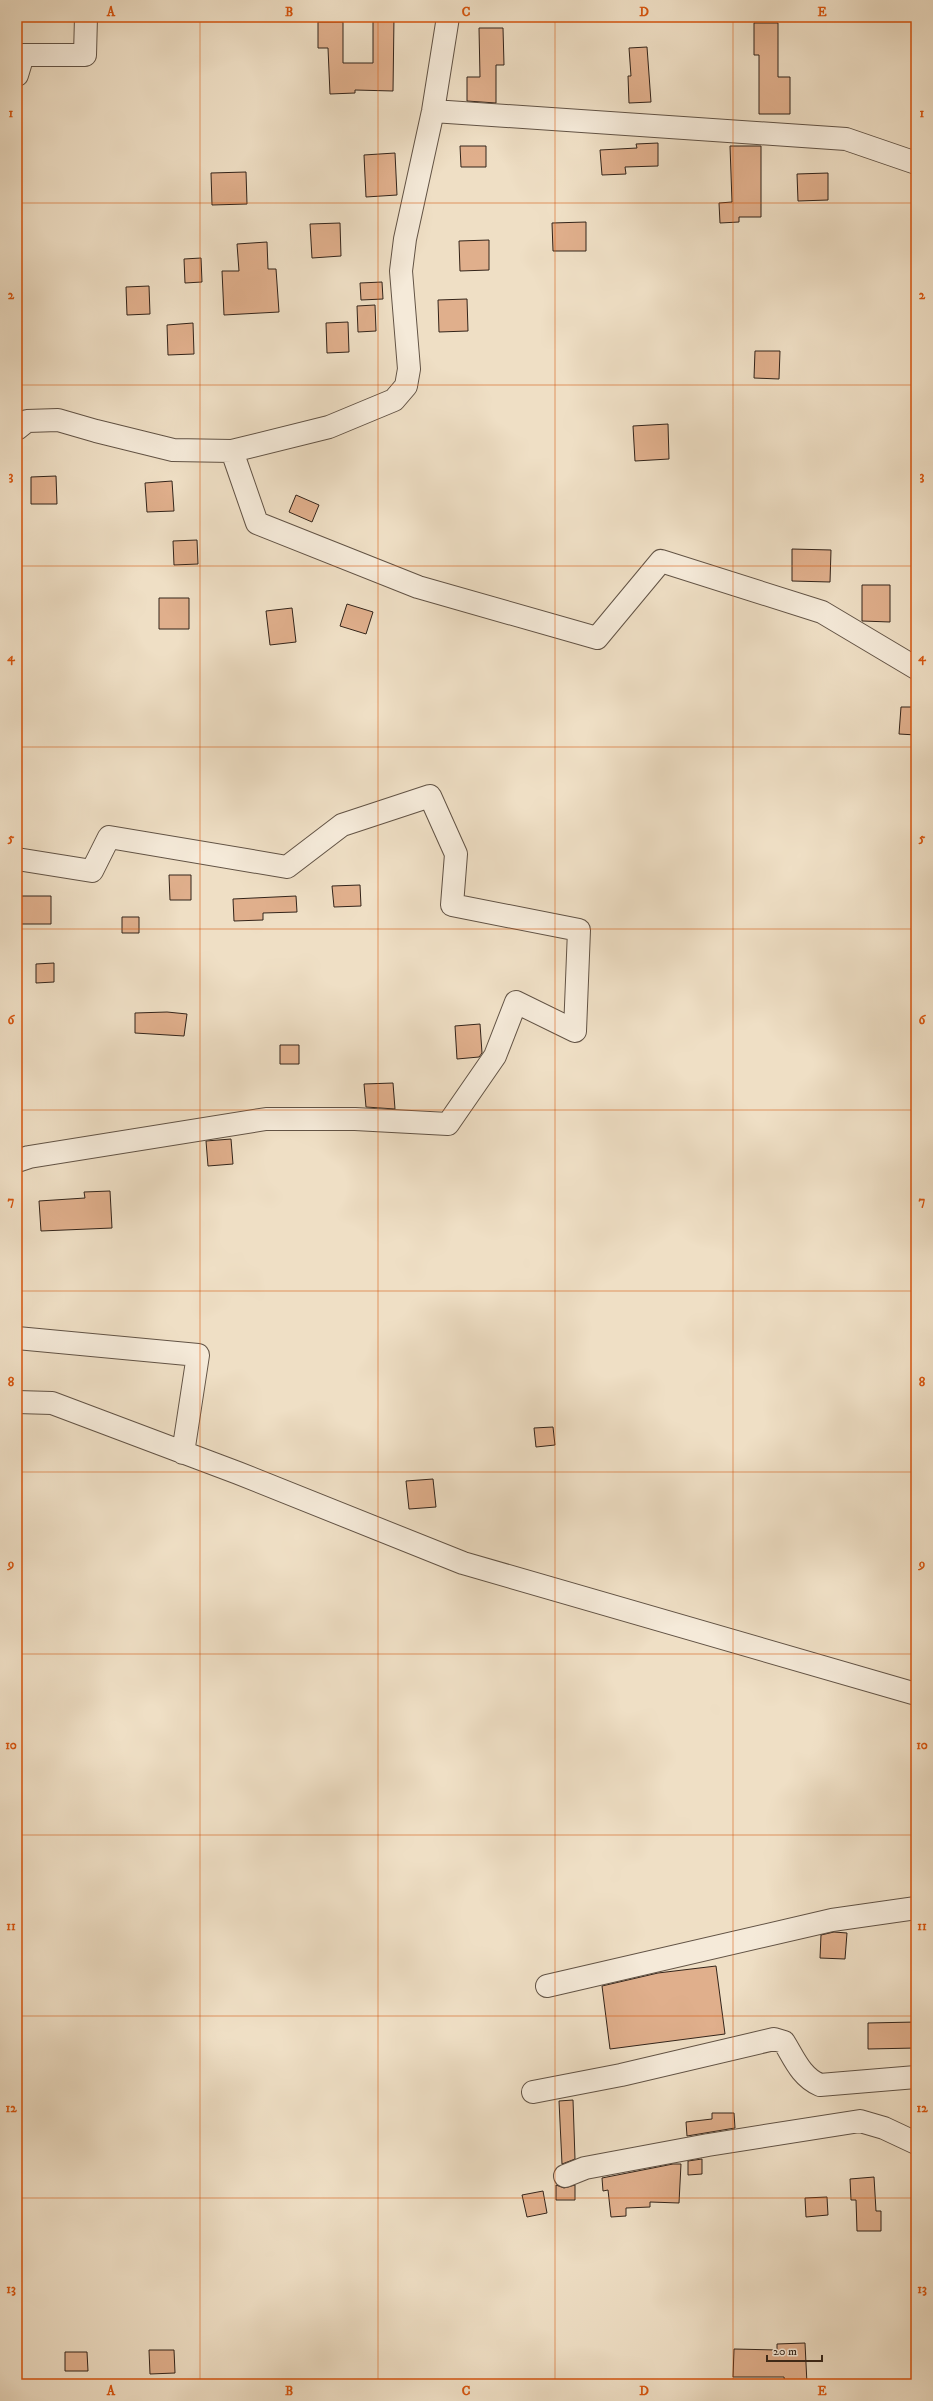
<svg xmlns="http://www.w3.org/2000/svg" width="933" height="2401" font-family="'IM FELL DW Pica',serif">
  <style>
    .building { fill: #e0af8c; stroke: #33241a }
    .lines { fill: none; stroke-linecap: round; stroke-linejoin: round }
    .minor-casing { stroke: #625345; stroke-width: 24 }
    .minor { stroke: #f5ead9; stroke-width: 22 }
    .grid { fill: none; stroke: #d6540d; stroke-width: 1; stroke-opacity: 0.55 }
    .neatline { fill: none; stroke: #d6540d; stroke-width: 1.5 }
    .grid-label { font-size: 13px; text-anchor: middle; font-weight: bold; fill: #d6540d }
  </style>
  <rect width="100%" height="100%" fill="#efdfc5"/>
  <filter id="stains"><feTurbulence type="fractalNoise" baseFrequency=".005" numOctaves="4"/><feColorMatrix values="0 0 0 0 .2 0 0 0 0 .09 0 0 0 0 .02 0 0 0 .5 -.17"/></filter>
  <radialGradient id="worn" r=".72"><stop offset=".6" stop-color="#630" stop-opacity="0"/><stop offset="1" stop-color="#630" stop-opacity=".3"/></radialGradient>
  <path class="building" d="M373 17H394L393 91 355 90V93L330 94 328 48H318V22H343V63H373Z
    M754 23H778V77H790V114H759V55H754Z
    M479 28H503L504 65H496V103L467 101V77H480Z
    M647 47 651 102 629 103 628 76H631L629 48Z
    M658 143V166L625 167 626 174 602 175 600 150 637 148 636 144Z
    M460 146H486V167H461Z
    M730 146H761V217H739V222L720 223 719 203 732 202Z
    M395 153 397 195 366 197 364 155Z
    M246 172 247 204 212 205 211 173Z
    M828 173V200L798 201 797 174Z
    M586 222V251H553L552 223Z
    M340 223 341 256 312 258 310 224Z
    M489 240V270L460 271 459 241Z
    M267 242 268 269H276L279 312 224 315 222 271H239L237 244Z
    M201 258 202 282 185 283 184 259Z
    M382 282 383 299 361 300 360 283Z
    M149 286 150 314 127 315 126 287Z
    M467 299 468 331 439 332 438 300Z
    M375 305 376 331 358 332 357 306Z
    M348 322 349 352 327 353 326 323Z
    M193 323 194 354 168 355 167 325Z
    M755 351H780L779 379 754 378Z
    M668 424 669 459 635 461 633 426Z
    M56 476 57 504H31V477Z
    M172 481 174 511 147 512 145 483Z
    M296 495 319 505 312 522 289 512Z
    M197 540 198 564 174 565 173 541Z
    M792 549 831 550 830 582 792 581Z
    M862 585H890V622L862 621Z
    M159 598H189V629H159Z
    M347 604 373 612 366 634 340 626Z
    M292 608 296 642 270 645 266 611Z
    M901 707H916V735L899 734Z
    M169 875H191V900H170Z
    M360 885 361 906 334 907 332 886Z
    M19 896H51V924H19Z
    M296 896 297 912 263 913V920L234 921 233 899Z
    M122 917H139V933H122Z
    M54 963V982L36 983V964Z
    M167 1012 187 1014 184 1036 135 1033V1013Z
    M480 1024 482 1053 479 1057 457 1059 455 1026Z
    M280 1045H299V1064H280Z
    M393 1083 395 1109 366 1107 364 1084Z
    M231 1139 233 1164 208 1166 206 1141Z
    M110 1191 112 1228 41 1231 39 1201 85 1198 84 1192Z
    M553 1427 555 1445 536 1447 534 1428Z
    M433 1479 436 1507 409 1509 406 1481Z
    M834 1932 847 1933 845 1959 820 1958 821 1935Z
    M716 1966 725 2034 610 2049 602 1986 658 1973Z
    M916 2022V2048L868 2049V2023Z
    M573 2100 575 2159 562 2164 559 2101Z
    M712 2113H734L735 2128 687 2136 686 2122 712 2119Z
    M702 2159V2174L688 2175V2161Z
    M673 2164H681L679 2203 650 2202V2207L626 2208V2216L611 2217 608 2190 603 2191 602 2178Z
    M874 2177 876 2211H881V2231H857L856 2200H851L850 2179Z
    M556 2185 564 2188 575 2185V2200H556Z
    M543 2191 547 2213 527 2217 522 2195Z
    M827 2197 828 2215 806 2217 805 2198Z
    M805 2343 807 2384H785L784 2377H733L734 2349 777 2350V2344Z
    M149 2350H174L175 2373 150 2374Z
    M65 2352H87L88 2371H65Z"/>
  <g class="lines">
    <defs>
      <path id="minor" d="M17 75 23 55H85L86 17
        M433 111 846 139 916 163
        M17 429 27 421 58 420 96 431 173 450 232 451 329 427 394 400 406 386 409 369 401 271 405 239 433 111 448 17
        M232 451 257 523 418 587 597 638 661 561 822 612 916 668
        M17 859 92 871 109 837 287 867 342 825 430 796 456 854 452 905 579 930 575 1031 516 1002 495 1056 448 1124 355 1119H266L29 1157 17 1161
        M17 1338 198 1355 183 1453
        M17 1402 52 1403 238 1473 463 1563 916 1694
        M547 1986 832 1920 916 1908
        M533 2092 621 2075 774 2039 784 2042C794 2058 801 2077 820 2085L916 2077
        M565 2176 585 2168 708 2145 860 2121 884 2128 916 2143"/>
    </defs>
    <use href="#minor" class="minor-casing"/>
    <use href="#minor" class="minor"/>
  </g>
  <path class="grid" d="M200 17V2384M378 17V2384M555 17V2384M733 17V2384M17 203H916M17 385H916M17 566H916M17 747H916M17 929H916M17 1110H916M17 1291H916M17 1472H916M17 1654H916M17 1835H916M17 2016H916M17 2198H916"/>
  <rect width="933" height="2401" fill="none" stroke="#efdfc5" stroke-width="44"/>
  <path d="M767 2355v6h55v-6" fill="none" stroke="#33241a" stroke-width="2"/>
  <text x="773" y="2355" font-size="12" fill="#33241a" stroke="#f5ead9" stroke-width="3" paint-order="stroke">20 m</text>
  <rect x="22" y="22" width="889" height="2357" class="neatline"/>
  <g class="grid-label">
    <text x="111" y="16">A</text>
    <text x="289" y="16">B</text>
    <text x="466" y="16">C</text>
    <text x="644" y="16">D</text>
    <text x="822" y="16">E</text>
    <text x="11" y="117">1</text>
    <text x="922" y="117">1</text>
    <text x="11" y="299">2</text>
    <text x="922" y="299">2</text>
    <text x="11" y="480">3</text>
    <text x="922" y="480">3</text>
    <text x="11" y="661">4</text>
    <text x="922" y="661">4</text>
    <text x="11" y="842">5</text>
    <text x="922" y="842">5</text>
    <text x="11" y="1024">6</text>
    <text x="922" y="1024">6</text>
    <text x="11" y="1205">7</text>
    <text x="922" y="1205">7</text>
    <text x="11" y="1386">8</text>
    <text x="922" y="1386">8</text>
    <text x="11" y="1568">9</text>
    <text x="922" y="1568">9</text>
    <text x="11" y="1749">10</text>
    <text x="922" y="1749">10</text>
    <text x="11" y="1930">11</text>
    <text x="922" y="1930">11</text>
    <text x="11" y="2112">12</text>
    <text x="922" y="2112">12</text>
    <text x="11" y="2293">13</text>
    <text x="922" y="2293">13</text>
    <text x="111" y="2395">A</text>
    <text x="289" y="2395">B</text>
    <text x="466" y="2395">C</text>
    <text x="644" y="2395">D</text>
    <text x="822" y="2395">E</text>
  </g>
  <rect width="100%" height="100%" filter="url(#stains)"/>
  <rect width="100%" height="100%" fill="url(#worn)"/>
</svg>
